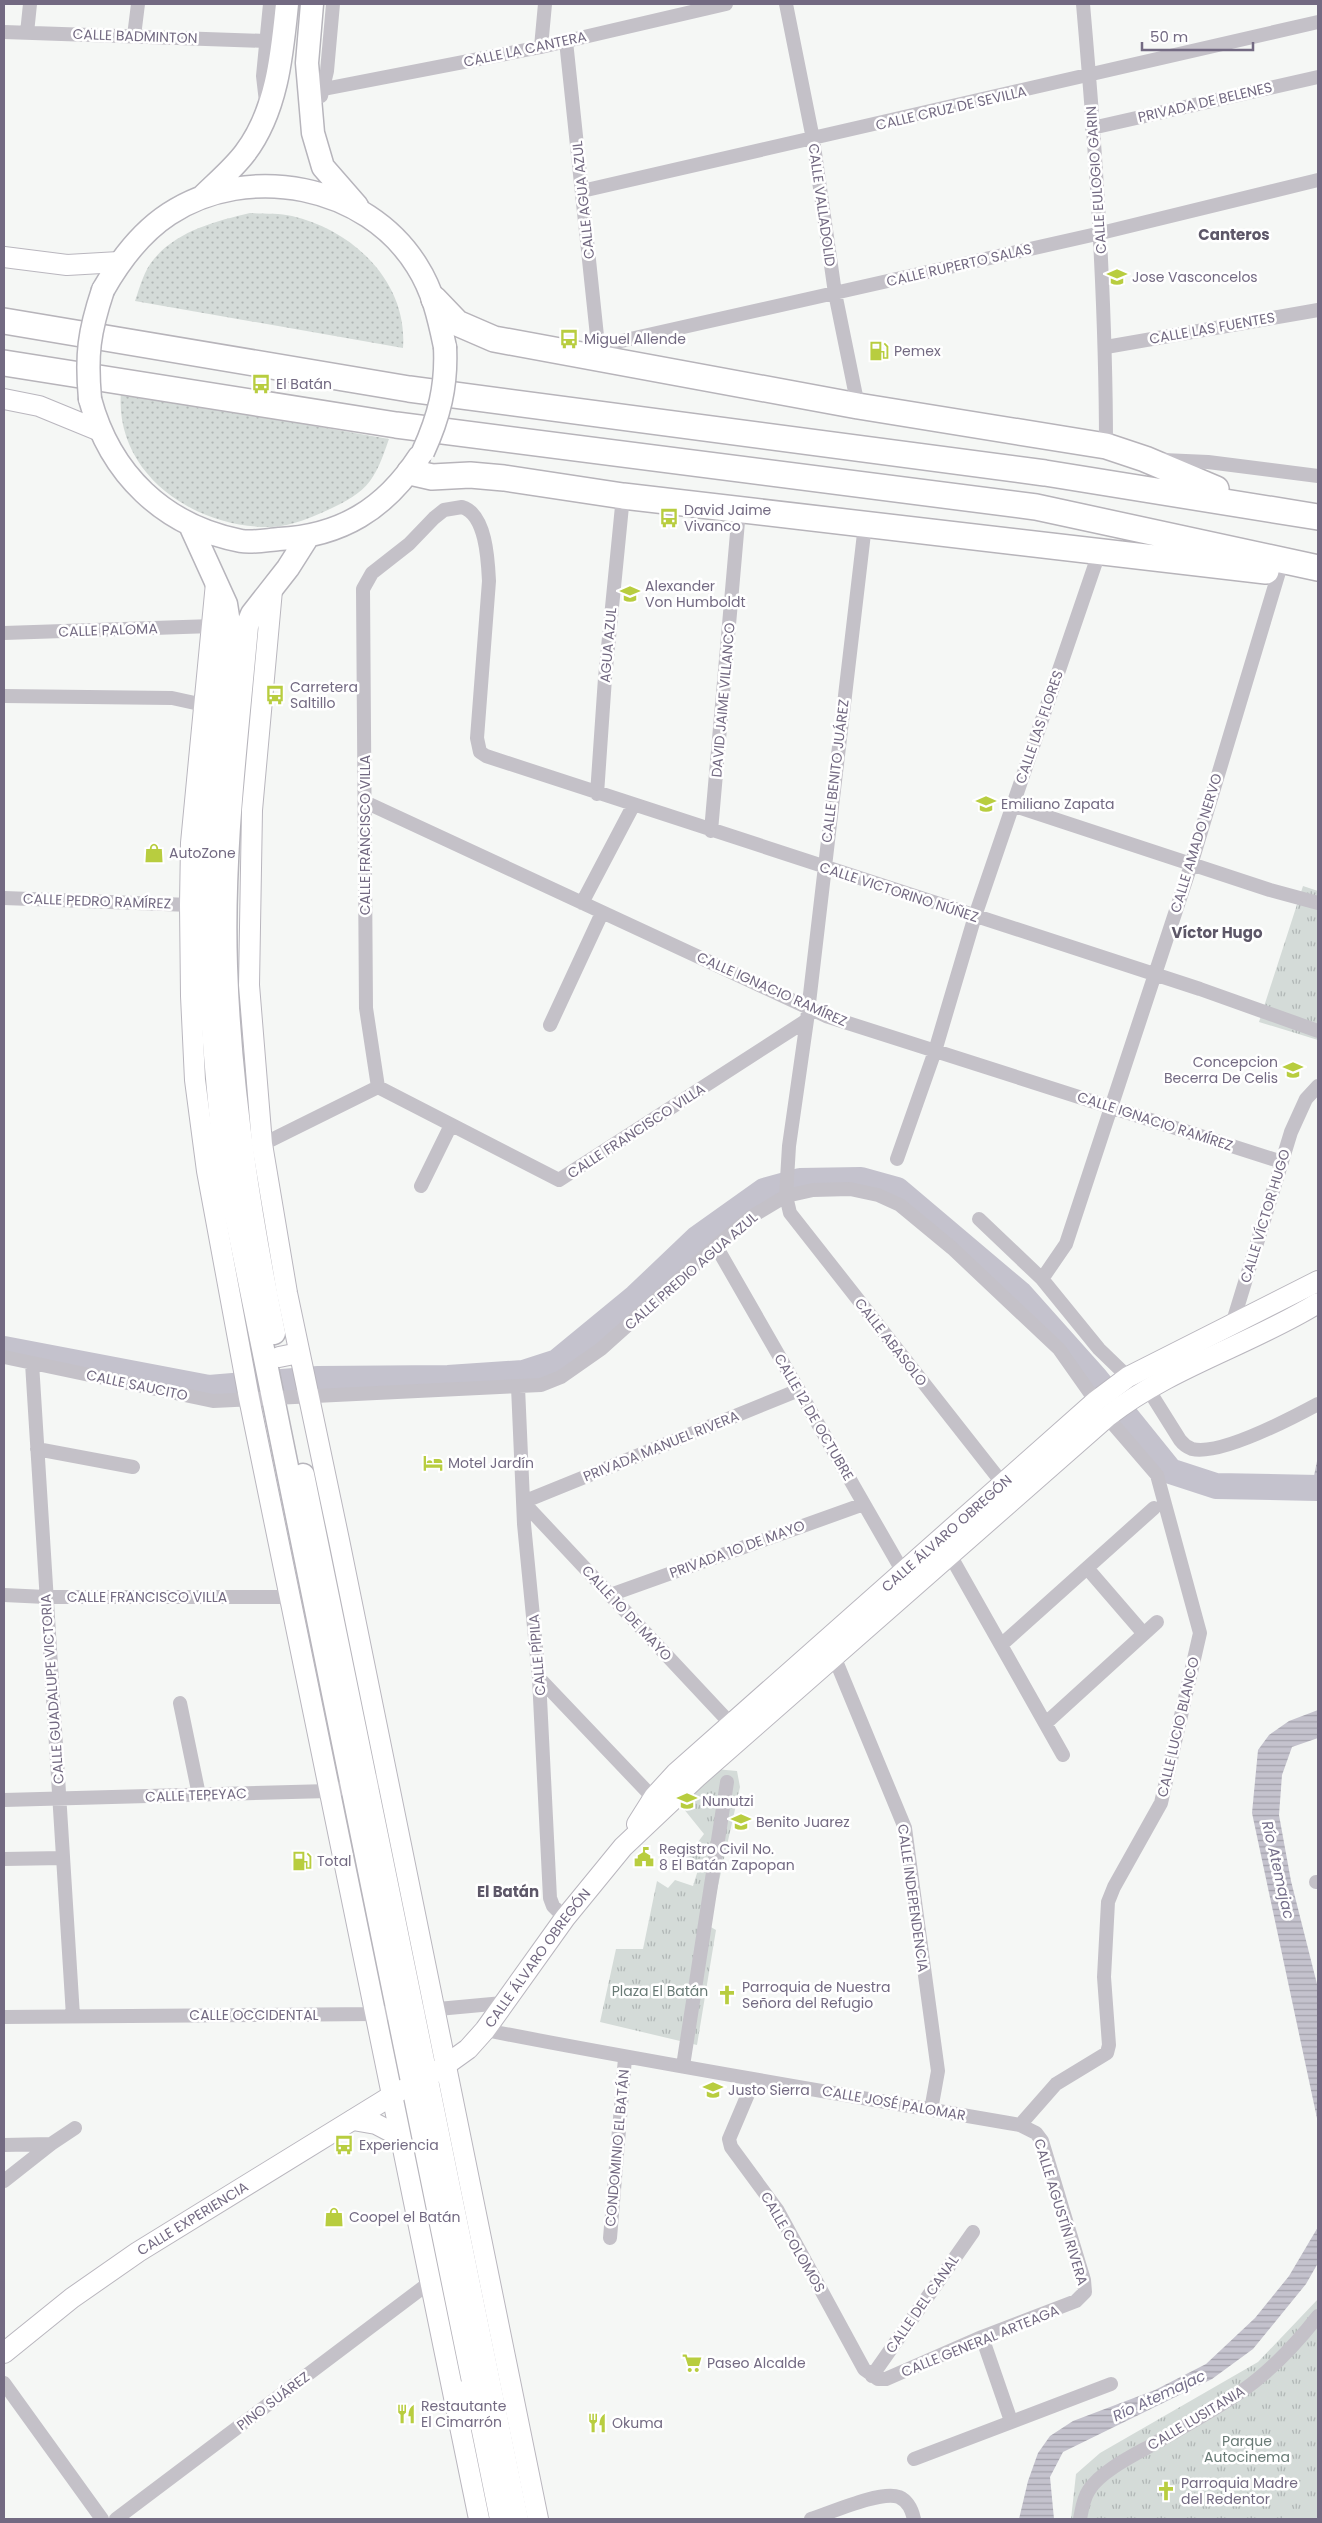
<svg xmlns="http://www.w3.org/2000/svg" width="1322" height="2523" font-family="Poppins,sans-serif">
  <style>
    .grass { fill: url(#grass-dots) }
    .park { fill: url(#park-tufts) }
    .pitch { fill: #d4dbd8 }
    .water { fill: url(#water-rules) }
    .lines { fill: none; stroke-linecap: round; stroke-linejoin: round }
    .river { stroke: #c4c2cd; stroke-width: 26 }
    .secondary-casing { stroke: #b9b6be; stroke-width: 22 }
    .primary-casing { stroke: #b7b5bc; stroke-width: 25 }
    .highway-casing { stroke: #b7b4ba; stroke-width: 28 }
    .street { stroke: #c4c1c8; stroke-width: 14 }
    .secondary { stroke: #fff; stroke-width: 20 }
    .primary { stroke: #fff; stroke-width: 22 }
    .highway { stroke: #fff; stroke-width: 25 }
    .primary-bridge-casing { stroke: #b7b5bc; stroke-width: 25; stroke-linecap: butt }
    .primary-bridge { stroke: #fff; stroke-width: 22 }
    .labels { text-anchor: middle; stroke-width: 5; stroke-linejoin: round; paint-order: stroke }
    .street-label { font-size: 14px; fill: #736a82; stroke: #fff }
    .poi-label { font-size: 14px; fill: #736a82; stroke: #fff; text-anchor: start }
    .park-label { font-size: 14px; fill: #687a75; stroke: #fff }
    .neighbourhood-label { font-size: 15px; font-weight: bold; fill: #5d5768; stroke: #fff }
    .water-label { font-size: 15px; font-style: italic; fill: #76708b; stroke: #fff }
  </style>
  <defs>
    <pattern id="grass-dots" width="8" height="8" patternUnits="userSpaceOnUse" patternTransform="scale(1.25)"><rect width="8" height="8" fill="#d4dbd8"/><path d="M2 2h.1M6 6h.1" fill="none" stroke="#b0b6b5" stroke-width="1.8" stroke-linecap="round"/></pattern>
    <pattern id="park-tufts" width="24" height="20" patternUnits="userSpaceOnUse" patternTransform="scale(1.25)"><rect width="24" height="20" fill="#d4dbd8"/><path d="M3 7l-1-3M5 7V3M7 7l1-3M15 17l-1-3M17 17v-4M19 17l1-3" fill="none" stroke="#b0b6b5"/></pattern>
    <pattern id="water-rules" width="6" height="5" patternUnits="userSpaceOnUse" patternTransform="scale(1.25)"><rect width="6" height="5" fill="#c4c2cd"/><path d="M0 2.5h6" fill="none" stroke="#a4a2ac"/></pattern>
  </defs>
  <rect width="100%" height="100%" fill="#f5f7f5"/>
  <path class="grass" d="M250 213C263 214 279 213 292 216 353 230 408 282 403 348L135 301C140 287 144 270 154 259 177 231 216 221 250 213Z
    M121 392 389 439C384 453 379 469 370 481 360 494 345 502 330 509 313 517 291 526 272 527 196 529 114 475 121 392Z"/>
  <path class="park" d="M1303 886 1318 891V1040L1259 1022Z
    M715 1769 737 1771 740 1787 709 1926 716 1930 697 2045 600 2022 616 1949H643L657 1881 668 1888 675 1880 693 1886 698 1870 686 1858 704 1834 683 1808Z
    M1318 2299V2519H1071L1076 2474 1100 2453 1258 2362Z"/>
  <path class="pitch" d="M1318 2511V2519H1284L1283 2512Z"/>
  <path class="water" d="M1318 1456V1505L1313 1481Z
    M1318 1710V1738L1292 1747 1282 1775 1279 1815 1291 1881 1318 1988V2123L1252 1813 1258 1750 1269 1735 1289 1721Z
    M1318 2227V2263L1306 2284 1253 2349 1212 2379 1063 2452 1050 2477 1054 2519H1019L1028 2481 1038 2453 1050 2436 1073 2421 1155 2390 1206 2364 1255 2318 1289 2276Z"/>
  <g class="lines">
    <path class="river" d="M4 1349 209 1388 318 1379 448 1378 523 1373 557 1362 636 1297 698 1238 764 1191 800 1181 861 1180 897 1190 1020 1294 1095 1378 1170 1471 1216 1486 1318 1488"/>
    <defs>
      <g id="secondary">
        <path d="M4 257 67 265 119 262"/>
        <path d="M4 399 39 406 100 431"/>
        <path d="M216 583 191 843 190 905 191 996 195 1080 207 1171 249 1398 479 2519"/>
        <path d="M272 590 252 810 249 985 262 1144 287 1293 339 1540 538 2519"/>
        <path d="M279 1357 299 1353"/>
        <path id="s1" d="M637 1824 654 1797 676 1773 1096 1401 1128 1377 1318 1281"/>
        <path id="s2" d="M436 2072 468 2049 485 2030 565 1918 623 1847 697 1777 1107 1417C1170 1367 1250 1345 1318 1303"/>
        <path d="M353 2120 376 2124 399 2136"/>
        <path id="s3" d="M4 2353 72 2298 138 2252 401 2090"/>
      </g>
      <path id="primary" d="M312 4 307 63 313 133 323 167 357 206
        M202 197C216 183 233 169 245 153 277 111 282 54 287 4
        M103 290C120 260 140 233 169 214 248 162 367 185 417 266 433 291 439 318 445 347
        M90 399C110 474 164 526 241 541 252 543 267 540 279 539 341 536 385 509 419 457
        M190 525 226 604 229 623C221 712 211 801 209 891 207 982 216 1072 225 1162L501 2519
        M274 1333C249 1212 230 1089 226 966 222 852 237 739 247 626L252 614 288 568 307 538
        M303 1475 517 2519
        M458 2420 473 2382"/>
      <path id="highway" d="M434 299 457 323 494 339 858 406 1106 446 1145 459 1216 489
        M4 321 409 389 1045 473 1318 517
        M4 363 396 425 1036 507 1318 568
        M410 472 432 477 470 475 504 478 623 496 1266 571"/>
    </defs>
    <use href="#secondary" class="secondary-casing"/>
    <use href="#primary" class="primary-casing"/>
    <use href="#highway" class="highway-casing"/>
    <path class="street" d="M786 4 813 139 835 293 858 406
      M1083 4C1096 151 1106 298 1106 446
      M4 32 266 41
      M27 33 30 4
      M134 36 138 4
      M566 41 599 355
      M541 47 545 4
      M324 89 541 47 726 4
      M321 96 327 71 333 4
      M266 102 263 76 270 4
      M1092 128 1318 77
      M582 191 1318 22
      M599 346 1101 233 1318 180
      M1106 347 1318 310
      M1163 460 1208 462 1318 476
      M865 525 807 1020 789 1146 786 1196 790 1213 1003 1484
      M4 633 213 626
      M4 696 172 698 204 705
      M597 794 605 678 623 496
      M365 802 826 1016 1282 1162
      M1012 805 1270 890 1318 903
      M711 831 739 510
      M4 898 190 905
      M582 903 633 806
      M550 1025 602 913
      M378 1087 366 1008 363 589 372 573 409 544 434 518 444 510 462 507C486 514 488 560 489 581L477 738 480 752 486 756 1200 989 1318 1031
      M378 1087 559 1180 807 1020
      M257 1147 378 1087
      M897 1159 935 1051 975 916 1099 553
      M421 1186 451 1125
      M979 1219 1042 1279 1099 1349 1128 1377
      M716 1246 907 1579
      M1042 1279 1066 1244 1191 865 1279 572
      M1231 1328 1291 1132 1306 1099 1318 1086
      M4 1357 213 1401 541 1385 561 1377 601 1349 716 1246 751 1217 786 1196 813 1190 850 1189 878 1195 900 1205 952 1248 1059 1349 1107 1417 1157 1475 1200 1633 1161 1803 1114 1887 1108 1902 1104 1977 1109 2045 1107 2053 1056 2084 1020 2125
      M32 1363 73 2016
      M518 1387 524 1524 539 1678 550 1898 553 1906 565 1918
      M1148 1389 1180 1440C1183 1444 1187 1447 1192 1449 1220 1456 1292 1418 1318 1404
      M37 1449 133 1467
      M950 1555 1063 1755
      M1087 1568 1144 1634
      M4 1595 46 1597H290
      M610 1595 864 1504
      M1001 1645 1154 1508
      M831 1649 905 1828 938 2071 931 2110
      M539 1678 658 1803
      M180 1703 199 1795
      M1046 1723 1157 1622
      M731 1724 523 1502 799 1390
      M4 1800 329 1791 387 1779
      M4 1859 63 1858
      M1316 1882H1318
      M427 2010 503 2003
      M4 2017 375 2014 405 2011
      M485 2030C663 2065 841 2094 1020 2125L1036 2133 1042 2141 1084 2280 1085 2292 1076 2301 982 2337 886 2379H878L864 2369 778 2211 731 2147 729 2139 754 2080
      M683 2066 727 1782
      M4 2145 51 2144
      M4 2181 51 2144 75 2128
      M610 2238 625 2058
      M982 2337 1011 2421
      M872 2376 973 2232
      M4 2383 102 2519
      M914 2459 1111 2384
      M116 2519 429 2283
      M811 2519C830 2513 881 2490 899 2497 908 2501 912 2510 914 2519
      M1080 2519C1082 2509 1083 2499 1089 2490 1100 2472 1132 2456 1150 2446 1181 2428 1213 2411 1242 2391 1272 2370 1296 2344 1318 2316"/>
    <use href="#secondary" class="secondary"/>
    <use href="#primary" class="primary"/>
    <use href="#highway" class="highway"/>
    <defs>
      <path id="primary-bridge" d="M90 399C86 355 89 332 103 290
        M423 452C439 417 447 386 445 347"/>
    </defs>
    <use href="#primary-bridge" class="primary-bridge-casing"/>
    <use href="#primary-bridge" class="primary-bridge"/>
  </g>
  <defs>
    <symbol id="school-bare" viewBox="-9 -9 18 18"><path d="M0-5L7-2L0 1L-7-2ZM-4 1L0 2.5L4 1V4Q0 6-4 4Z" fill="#b8cd3f" stroke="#fff" stroke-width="2.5" paint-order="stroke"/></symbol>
    <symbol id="bus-bare" viewBox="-9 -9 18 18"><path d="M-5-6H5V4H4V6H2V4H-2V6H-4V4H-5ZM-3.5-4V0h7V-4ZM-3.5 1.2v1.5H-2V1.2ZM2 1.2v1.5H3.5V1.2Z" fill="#b8cd3f" stroke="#fff" stroke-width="2.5" paint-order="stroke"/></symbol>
    <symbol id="fuel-bare" viewBox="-9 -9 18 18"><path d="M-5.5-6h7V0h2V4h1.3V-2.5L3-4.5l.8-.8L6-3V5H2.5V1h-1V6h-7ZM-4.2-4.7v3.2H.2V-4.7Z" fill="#b8cd3f" stroke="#fff" stroke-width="2.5" paint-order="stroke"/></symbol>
    <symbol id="shop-bare" viewBox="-9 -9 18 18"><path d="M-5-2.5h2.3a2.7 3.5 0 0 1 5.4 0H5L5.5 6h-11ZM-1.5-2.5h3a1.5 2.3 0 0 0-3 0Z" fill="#b8cd3f" stroke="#fff" stroke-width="2.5" paint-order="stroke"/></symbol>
    <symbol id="hotel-bare" viewBox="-9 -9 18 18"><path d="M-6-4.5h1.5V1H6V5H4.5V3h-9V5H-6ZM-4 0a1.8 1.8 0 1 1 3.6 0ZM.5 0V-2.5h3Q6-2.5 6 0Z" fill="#b8cd3f" stroke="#fff" stroke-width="2.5" paint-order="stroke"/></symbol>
    <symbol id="civic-bare" viewBox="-9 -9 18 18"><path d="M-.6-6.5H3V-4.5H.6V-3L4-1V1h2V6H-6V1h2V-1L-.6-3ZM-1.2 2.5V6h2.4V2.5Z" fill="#b8cd3f" stroke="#fff" stroke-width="2.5" paint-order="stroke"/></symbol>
    <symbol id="church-bare" viewBox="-9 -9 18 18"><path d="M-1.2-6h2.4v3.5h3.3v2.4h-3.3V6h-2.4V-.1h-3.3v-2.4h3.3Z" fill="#b8cd3f" stroke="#fff" stroke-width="2.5" paint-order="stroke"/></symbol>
    <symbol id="supermarket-bare" viewBox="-9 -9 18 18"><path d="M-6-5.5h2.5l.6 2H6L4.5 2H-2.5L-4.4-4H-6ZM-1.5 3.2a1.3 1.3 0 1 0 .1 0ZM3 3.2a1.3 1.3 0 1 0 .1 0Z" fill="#b8cd3f" stroke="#fff" stroke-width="2.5" paint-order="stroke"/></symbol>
    <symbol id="restaurant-bare" viewBox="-9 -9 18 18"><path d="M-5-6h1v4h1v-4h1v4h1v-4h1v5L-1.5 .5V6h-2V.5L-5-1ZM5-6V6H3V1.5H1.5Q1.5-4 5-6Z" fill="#b8cd3f" stroke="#fff" stroke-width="2.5" paint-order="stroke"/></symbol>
  </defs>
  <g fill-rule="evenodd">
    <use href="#school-bare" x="1103" y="263" width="28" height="28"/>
    <use href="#bus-bare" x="555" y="325" width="28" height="28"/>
    <use href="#fuel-bare" x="865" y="337" width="28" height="28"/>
    <use href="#bus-bare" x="247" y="370" width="28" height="28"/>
    <use href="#bus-bare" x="655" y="504" width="28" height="28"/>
    <use href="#school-bare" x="616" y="580" width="28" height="28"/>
    <use href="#bus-bare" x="261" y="681" width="28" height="28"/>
    <use href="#school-bare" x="972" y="790" width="28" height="28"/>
    <use href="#shop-bare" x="140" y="839" width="28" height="28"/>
    <use href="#school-bare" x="1279" y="1056" width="28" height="28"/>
    <use href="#hotel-bare" x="419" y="1449" width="28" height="28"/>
    <use href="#school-bare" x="673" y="1787" width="28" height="28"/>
    <use href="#school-bare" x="727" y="1808" width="28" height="28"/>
    <use href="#civic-bare" x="630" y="1843" width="28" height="28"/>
    <use href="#fuel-bare" x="288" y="1847" width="28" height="28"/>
    <use href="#church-bare" x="713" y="1981" width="28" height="28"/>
    <use href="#school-bare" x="699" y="2076" width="28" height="28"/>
    <use href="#bus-bare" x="330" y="2131" width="28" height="28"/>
    <use href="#shop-bare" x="320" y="2203" width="28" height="28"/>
    <use href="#supermarket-bare" x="678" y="2349" width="28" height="28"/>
    <use href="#restaurant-bare" x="392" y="2400" width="28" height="28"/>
    <use href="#restaurant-bare" x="583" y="2409" width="28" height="28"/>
    <use href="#church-bare" x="1152" y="2477" width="28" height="28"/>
  </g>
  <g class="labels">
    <g class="street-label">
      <text transform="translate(135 36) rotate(2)" y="5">CALLE BADMINTON</text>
      <text transform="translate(525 49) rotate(-12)" y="5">CALLE LA CANTERA</text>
      <text transform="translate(1205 102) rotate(-13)" y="5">PRIVADA DE BELENES</text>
      <text transform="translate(951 108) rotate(-13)" y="5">CALLE CRUZ DE SEVILLA</text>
      <text transform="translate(1096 180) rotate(-94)" y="5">CALLE EULOGIO GARIN</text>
      <text transform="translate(583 200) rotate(-96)" y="5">CALLE AGUA AZUL</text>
      <text transform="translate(822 205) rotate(82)" y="5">CALLE VALLADOLID</text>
      <text transform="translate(959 265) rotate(-13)" y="5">CALLE RUPERTO SALAS</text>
      <text transform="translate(1212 328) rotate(-10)" y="5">CALLE LAS FUENTES</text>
      <text transform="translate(108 630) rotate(-2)" y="5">CALLE PALOMA</text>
      <text transform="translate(608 645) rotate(-85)" y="5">AGUA AZUL</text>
      <text transform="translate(723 700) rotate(-85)" y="5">DAVID JAIME VILLANCO</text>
      <text transform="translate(1039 727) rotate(-71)" y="5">CALLE LAS FLORES</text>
      <text transform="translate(835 771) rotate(-83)" y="5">CALLE BENITO JUÁREZ</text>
      <text transform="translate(365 835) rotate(-90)" y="5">CALLE FRANCISCO VILLA</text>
      <text transform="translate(1196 843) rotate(-73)" y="5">CALLE AMADO NERVO</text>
      <text transform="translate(899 892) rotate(18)" y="5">CALLE VICTORINO NÚÑEZ</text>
      <text transform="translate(97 901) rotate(2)" y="5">CALLE PEDRO RAMÍREZ</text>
      <text transform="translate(772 989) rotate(24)" y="5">CALLE IGNACIO RAMÍREZ</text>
      <text transform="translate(1155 1121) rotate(18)" y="5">CALLE IGNACIO RAMÍREZ</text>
      <text transform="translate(636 1131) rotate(-33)" y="5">CALLE FRANCISCO VILLA</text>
      <text transform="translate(1265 1216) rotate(-73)" y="5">CALLE VÍCTOR HUGO</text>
      <text transform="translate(691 1271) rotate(-41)" y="5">CALLE PREDIO AGUA AZUL</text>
      <text transform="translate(891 1342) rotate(52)" y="5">CALLE ABASOLO</text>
      <text transform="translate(137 1385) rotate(12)" y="5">CALLE SAUCITO</text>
      <text transform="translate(814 1417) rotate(60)" y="5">CALLE 12 DE OCTUBRE</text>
      <text transform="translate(661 1446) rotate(-22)" y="5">PRIVADA MANUEL RIVERA</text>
      <text dy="5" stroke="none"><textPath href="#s1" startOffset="426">CALLE ÁLVARO OBREGÓN</textPath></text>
      <text transform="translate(737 1549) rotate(-20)" y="5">PRIVADA 1O DE MAYO</text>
      <text x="147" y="1602">CALLE FRANCISCO VILLA</text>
      <text transform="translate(627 1613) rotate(47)" y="5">CALLE 1O DE MAYO</text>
      <text transform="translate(537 1655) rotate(-95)" y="5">CALLE PÍPILA</text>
      <text transform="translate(52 1689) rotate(-94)" y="5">CALLE GUADALUPE VICTORIA</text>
      <text transform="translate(1178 1727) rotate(-77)" y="5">CALLE LUCIO BLANCO</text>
      <text transform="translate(196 1795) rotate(-2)" y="5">CALLE TEPEYAC</text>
      <text transform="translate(913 1898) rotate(82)" y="5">CALLE INDEPENDENCIA</text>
      <text dy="5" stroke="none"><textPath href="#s2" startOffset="154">CALLE ÁLVARO OBREGÓN</textPath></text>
      <text x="254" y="2020">CALLE OCCIDENTAL</text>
      <text transform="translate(894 2103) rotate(10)" y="5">CALLE JOSÉ PALOMAR</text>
      <text transform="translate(617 2148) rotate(-85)" y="5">CONDOMINIO EL BATÁN</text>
      <text transform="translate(1061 2212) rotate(73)" y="5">CALLE AGUSTÍN RIVERA</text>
      <text dy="5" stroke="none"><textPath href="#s3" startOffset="232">CALLE EXPERIENCIA</textPath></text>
      <text transform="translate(793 2242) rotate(60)" y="5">CALLE COLOMOS</text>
      <text transform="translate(922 2304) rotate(-55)" y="5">CALLE DEL CANAL</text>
      <text transform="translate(980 2341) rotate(-22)" y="5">CALLE GENERAL ARTEAGA</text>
      <text transform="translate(273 2401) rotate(-37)" y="5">PINO SUÁREZ</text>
      <text transform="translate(1196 2418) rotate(-31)" y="5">CALLE LUSITANIA</text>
    </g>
    <g class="poi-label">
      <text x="1132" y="282">Jose Vasconcelos</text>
      <text x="584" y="344">Miguel Allende</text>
      <text x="894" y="356">Pemex</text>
      <text x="276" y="389">El Batán</text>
      <text x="684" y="515">David Jaime<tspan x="684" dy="16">Vivanco</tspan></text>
      <text x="645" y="591">Alexander<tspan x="645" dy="16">Von Humboldt</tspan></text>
      <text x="290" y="692">Carretera<tspan x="290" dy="16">Saltillo</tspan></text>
      <text x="1001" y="809">Emiliano Zapata</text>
      <text x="169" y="858">AutoZone</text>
      <text x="1278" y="1067" text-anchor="end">Concepcion<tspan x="1278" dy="16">Becerra De Celis</tspan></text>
      <text x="448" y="1468">Motel Jardín</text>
      <text x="702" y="1806">Nunutzi</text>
      <text x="756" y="1827">Benito Juarez</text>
      <text x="659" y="1854">Registro Civil No.<tspan x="659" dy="16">8 El Batán Zapopan</tspan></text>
      <text x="317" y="1866">Total</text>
      <text x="742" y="1992">Parroquia de Nuestra<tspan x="742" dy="16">Señora del Refugio</tspan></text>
      <text x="728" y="2095">Justo Sierra</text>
      <text x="359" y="2150">Experiencia</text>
      <text x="349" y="2222">Coopel el Batán</text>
      <text x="707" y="2368">Paseo Alcalde</text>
      <text x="421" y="2411">Restautante<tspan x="421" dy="16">El Cimarrón</tspan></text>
      <text x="612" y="2428">Okuma</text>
      <text x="1181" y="2488">Parroquia Madre<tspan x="1181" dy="16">del Redentor</tspan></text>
    </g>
    <g class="park-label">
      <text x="660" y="1996">Plaza El Batán</text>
      <text x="1247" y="2446">Parque<tspan x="1247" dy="16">Autocinema</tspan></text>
    </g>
    <g class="neighbourhood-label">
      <text x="1234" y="240">Canteros</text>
      <text x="1217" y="938">Víctor Hugo</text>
      <text x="508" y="1897">El Batán</text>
    </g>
    <g class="water-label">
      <text transform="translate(1278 1870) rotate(77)" y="5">Río Atemajac</text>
      <text transform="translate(1159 2396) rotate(-25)" y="5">Río Atemajac</text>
    </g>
  </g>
  <rect width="1322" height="2523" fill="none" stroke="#736a82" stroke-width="10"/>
  <path d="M1142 42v8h111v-8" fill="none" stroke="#736a82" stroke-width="2.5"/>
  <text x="1150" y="42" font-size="15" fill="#736a82" stroke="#ffffff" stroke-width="4" paint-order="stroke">50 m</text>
</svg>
